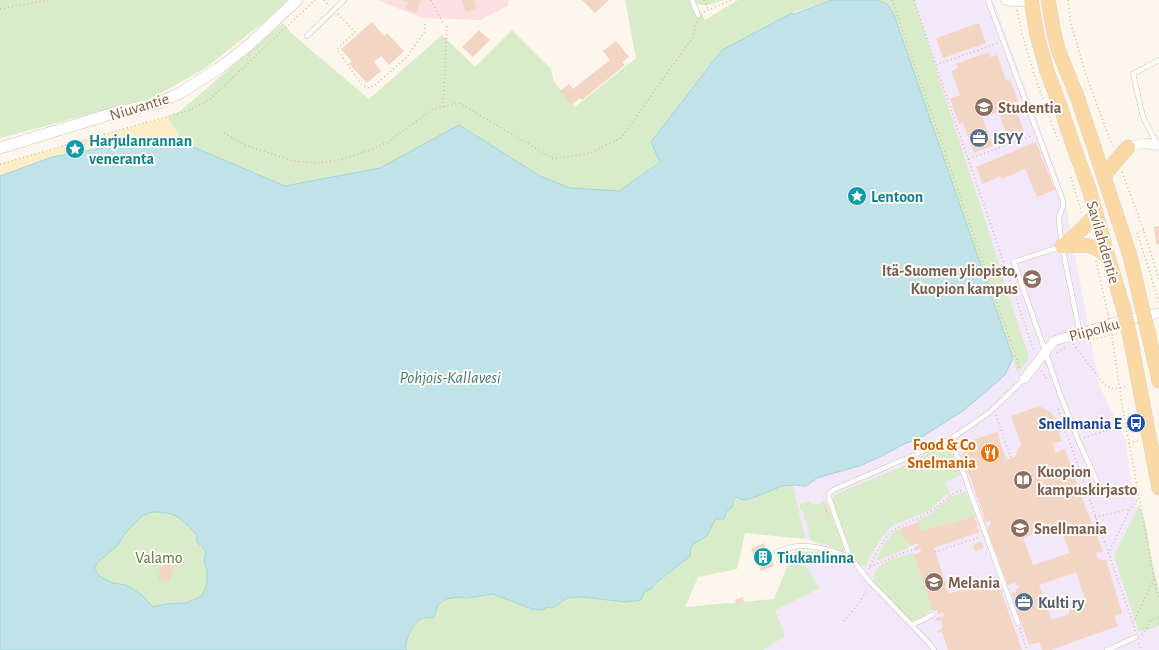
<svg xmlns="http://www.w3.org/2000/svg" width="1159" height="650" font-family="'Alegreya Sans',sans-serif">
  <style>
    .education { fill: #f3e8fa }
    .medical { fill: #fbdfe3 }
    .green { fill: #d8ecc9 }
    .sand { fill: #fcefc7 }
    .water { fill: #bfe3e8; stroke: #a5d3da; fill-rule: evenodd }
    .building { fill: #f3d5c3; fill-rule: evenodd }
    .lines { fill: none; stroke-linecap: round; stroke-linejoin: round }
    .service-casing { stroke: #d1beb0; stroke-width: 5.5 }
    .minor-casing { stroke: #d1beb0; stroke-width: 10 }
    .tertiary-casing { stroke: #d1beb0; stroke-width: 12 }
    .primary-casing { stroke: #dad1cd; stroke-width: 15 }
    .path { stroke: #d9b8a5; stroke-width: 1.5; stroke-dasharray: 1 3; stroke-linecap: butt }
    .service { stroke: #fff; stroke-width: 4.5 }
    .minor { stroke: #fff; stroke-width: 9 }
    .tertiary { stroke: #fff; stroke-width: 11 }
    .primary { stroke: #fbd9a5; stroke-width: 14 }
    .primary-bridge-casing { stroke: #dad1cd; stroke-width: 15; stroke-linecap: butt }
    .path-bridge { stroke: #d9b8a5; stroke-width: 1.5; stroke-dasharray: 1 3; stroke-linecap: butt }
    .primary-bridge { stroke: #fbd9a5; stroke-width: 14 }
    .labels { text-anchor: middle; stroke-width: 4; stroke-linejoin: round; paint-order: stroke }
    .street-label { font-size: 16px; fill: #7a5c4d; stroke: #fffaf3 }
    .education-label { font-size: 16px; font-weight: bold; fill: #785e54; stroke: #fffaf3; text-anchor: start }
    .service-label { font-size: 16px; font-weight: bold; fill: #4e5e75; stroke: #fffaf3; text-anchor: start }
    .culture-label { font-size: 16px; font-weight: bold; fill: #0d838f; stroke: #fffaf3; text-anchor: start }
    .transit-label { font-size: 16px; font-weight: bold; fill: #164399; stroke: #fffaf3; text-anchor: end }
    .food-label { font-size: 16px; font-weight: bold; fill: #c56008; stroke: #fffaf3; text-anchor: end }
    .park-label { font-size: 16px; fill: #537a41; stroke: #fffaf3 }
    .water-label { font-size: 17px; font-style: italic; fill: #437c86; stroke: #fffaf3 }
  </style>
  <rect width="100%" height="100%" fill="#fdf6ec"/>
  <path class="education" d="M877 0H993L1057 174 1065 200 1098 378 1100 387 1126 441 1129 469 1143 535 1154 592 1159 634V650H764L785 636 773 609 819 587 804 564 829 554 830 552 812 541 805 539 793 485 806 486 817 478 882 456 904 444 920 438 1013 358 893 12 887 4Z"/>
  <path class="medical" d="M377 0H509L508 6 480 20 422 18Z"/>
  <path class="green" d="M0 0H288L264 22 204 69 154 97 0 138Z
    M625 0H723L706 6 695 3 705 20 738 0H832L792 13 660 161 619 191 570 188 540 176 459 125 380 168 285 186 184 143 167 117 179 112 283 23 291 33 369 99 442 35 475 67 512 30 551 69 554 82 575 107 636 58Z
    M877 0H914L1029 358 1018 373 893 12 887 4Z
    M943 445 947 447 954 456 953 458 947 460 948 466 955 463 957 465 961 475 945 482 950 493 946 495 928 511 893 525C881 535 874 551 866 564L865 566 859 565 854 558 833 505V498L836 494 899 468Z
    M793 485 805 539 745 533 737 569 698 577 685 607 774 599 793 552 830 551 829 554 804 564 820 588 775 610 785 636 764 650H407L405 646C408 636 413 622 423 618 426 617 430 618 434 618L438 605 446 599 458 597 466 598 493 594 553 608 567 598 644 592 651 589 656 583 692 551V545L707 536C709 530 713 526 715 519H724L727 511 733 506V500L736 497 782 486Z
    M963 492H966L967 494 976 518H975L974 516 947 526 945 523 921 531 918 522V520L929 515 949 498Z
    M825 500 845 549V551L842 552 826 544 812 541 809 537 807 523 804 519C805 514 804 512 800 509V504L809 501C815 508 820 503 825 500Z
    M1139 505 1146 525 1152 561 1159 591V626L1139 632 1114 556Z
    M152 512C177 512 181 518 197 535V542L206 551 204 562 207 570V584L202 596 186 603 165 604 153 607 142 595 126 585 113 583 101 577 94 569 97 563 117 546 127 531 142 516Z
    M901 528 905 541 909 540 911 546H909L907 549 876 561C881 549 889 533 901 528Z
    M913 553 933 610 926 613 925 616 913 621H911L873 580C875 560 897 558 913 553Z"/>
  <path class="sand" d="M167 117 184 143 123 144 52 157 0 176V164Z"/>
  <path class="water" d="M832 0H877L887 4 893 12 1013 358 1005 375 989 389 963 411 920 438 904 444 882 456 862 465 817 478 806 486 793 485 782 486 758 496 744 500 736 497 733 500V506L727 511 724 519H715C713 526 709 530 707 536L692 545 690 556 656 583 651 589 644 592 641 600 626 602 582 597 567 598 553 608 546 607 544 610 532 609 493 594 466 598 458 597 446 599 438 605 434 618C430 618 426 617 423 618 413 622 408 636 405 646L407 650H0V176L52 157 123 144 184 143 285 186 380 168 459 125 540 176 570 188 619 191 660 162 651 142 722 50 792 13 794 14ZM152 512C177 512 181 518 197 535V542L206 551 204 562 207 570V584L202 596 186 603 165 604 153 607 142 595 126 585 113 583 101 577 94 569 97 563 117 546 127 531 142 516Z"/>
  <path class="building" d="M402 0H421L416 13 405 8 408 2Z
    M461 0H474L476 9 466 12Z
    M582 0H609L595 13Z
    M372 22 384 36 387 33 404 51 389 65 381 56 374 62 381 71 367 83 349 64 352 62 341 49Z
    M979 23 986 43 943 58 936 38Z
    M479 30 490 40 473 57 462 47Z
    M616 41 629 57 622 62 625 65 582 100 580 98 571 105 560 91 569 84 573 89 610 60 603 51Z
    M988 52 990 57 997 55 1006 80 1010 79 1018 101 1014 102 1025 135 1009 141 998 112 982 117 993 146 974 153 963 123 959 124 950 98 960 95 951 71 958 68 956 64Z
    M1036 142 1055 190 1037 197 1025 169 1002 179 1000 176 983 184 976 167Z
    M1159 226V244L1156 245 1154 227Z
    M1039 406 1052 413 1062 441 1053 444 1055 453 1065 449 1078 487 1075 489 1077 494 1075 495 1077 498 1081 496 1103 551 1096 553 1098 559 1100 558 1101 561 1106 559 1122 613 1114 616 1118 626 1051 650H1042L1039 642 1029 645 1011 593 1016 592V589L1019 588 1018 585 1016 586 1015 582 1008 585 987 529H989L988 527 990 526 989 524H991L990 521 977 525 979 532 934 548 949 594 996 577 1022 650H948L942 632 937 633V631L941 630V628L943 627 941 620 937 621 936 618 945 616 943 612 938 614 937 610 933 611 914 555 921 552 920 549 916 551 915 547 919 545 918 543 911 546 909 540 905 541 901 528 918 522 921 531 946 523 947 526 974 516 976 523 985 520 962 454 971 451 967 442 997 432 1006 460 1015 457 1021 444 1011 416ZM1059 525 1070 553 1033 565 1023 538ZM1076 572 1085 599 1067 605 1070 614 1052 620 1039 585Z
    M824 502 829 515H827L822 503Z
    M981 542 984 548 975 551 973 545Z
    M764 543 774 566 761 571 751 549Z
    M163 564 174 567 169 582 158 579 160 572 159 571 160 568 161 569Z
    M743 597 744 602 737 605 735 600Z"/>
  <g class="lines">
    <defs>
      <path id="service" d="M692 0 698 15
        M988 0 1063 201V207L1059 217V222L1062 246 1080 334
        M307 36 344 0
        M1158 146 1143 117 1133 74 1159 60
        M1060 247 1014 262 1060 394 1078 440 1102 492
        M951 439 1018 623
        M777 552C782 550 787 548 792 547 812 543 832 551 850 557
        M912 625 932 615
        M934 650 930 644 870 582 850 557 829 498V494L833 490 951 439 990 412 1024 379
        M1107 650 1136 637"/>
      <path id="minor" d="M1005 0 1015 2 1033 0
        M1128 147 1145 143 1159 146
        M1024 379 1054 341 1116 322 1159 313"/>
      <path id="tertiary" d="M0 148 114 113 159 103 180 93 218 69 249 45 297 0"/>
      <path id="primary" d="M1031 0 1037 35 1047 71 1060 106 1071 139 1089 189 1108 257 1124 310
        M1048 0 1054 34 1059 52 1078 99 1121 228 1130 256 1142 307
        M1104 177 1110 168 1128 147
        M1062 246C1083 245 1092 242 1108 257
        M1062 246C1075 236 1087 226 1096 213
        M1148 332 1159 381
        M1130 337 1159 488"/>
    </defs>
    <use href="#service" class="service-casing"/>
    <use href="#minor" class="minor-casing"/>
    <use href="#tertiary" class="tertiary-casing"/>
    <use href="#primary" class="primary-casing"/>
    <path class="path" d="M324 0 329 6
      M431 0 443 23
      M704 0 708 9
      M892 0 1020 369
      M914 0C953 118 995 234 1034 352
      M1068 0 1071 24 1088 81 1113 147
      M0 9 49 0
      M1017 10C1026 56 1043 100 1059 143
      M704 12 731 0
      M338 14 355 32 337 49 361 84 367 88 374 86 407 57 425 31V22
      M936 65 998 43
      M443 107 447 24
      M224 133 245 145 293 161 317 163 340 160 370 150 388 142 433 109 459 103 554 159 590 153 621 138 693 37 697 21
      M969 159 1031 136
      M0 164 190 110 210 99 315 0
      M1122 172C1136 208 1149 244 1159 281
      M1071 177 1082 214
      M1144 230 1137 232 1159 302
      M1096 261 1108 314
      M1089 340 1117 334
      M1073 344 1104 384C1112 391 1118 388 1127 386
      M1113 344 1123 410 1154 579 1159 600
      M1057 353 1065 348
      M1041 371 1048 381
      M1058 409 1133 623
      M996 415 1011 458
      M1084 438 1125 424
      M1129 443 1138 441
      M1095 517 1130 509
      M935 552 980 537
      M1108 554 1130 509 1139 498
      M870 567 903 553 916 549
      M869 569C874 557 883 538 894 530 905 523 918 519 929 512 942 505 946 495 962 490
      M844 621 856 607 868 589
      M1020 628 1027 650
      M1135 631 1133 623 1154 579
      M1142 635 1145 632 1150 621 1159 617
      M1139 643 1141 650"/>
    <use href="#service" class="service"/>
    <use href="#minor" class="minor"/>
    <use href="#tertiary" class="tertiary"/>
    <use href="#primary" class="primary"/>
    <defs>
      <path id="primary-bridge" d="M1142 307 1148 332
        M1124 310 1130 337"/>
    </defs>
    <use href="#primary-bridge" class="primary-bridge-casing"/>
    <path class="path-bridge" d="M1108 314 1113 344"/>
    <use href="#primary-bridge" class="primary-bridge"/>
  </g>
  <defs>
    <symbol id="university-disc" viewBox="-11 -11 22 22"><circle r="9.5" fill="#8d6e63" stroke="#fffaf3"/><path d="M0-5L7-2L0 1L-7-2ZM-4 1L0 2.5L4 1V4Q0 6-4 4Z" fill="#fff"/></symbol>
    <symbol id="office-disc" viewBox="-11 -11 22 22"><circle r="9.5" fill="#5c6f8a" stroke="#fffaf3"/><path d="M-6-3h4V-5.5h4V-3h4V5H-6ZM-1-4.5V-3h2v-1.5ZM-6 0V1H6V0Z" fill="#fff"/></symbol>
    <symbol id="sight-disc" viewBox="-11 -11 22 22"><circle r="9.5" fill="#0f9aa8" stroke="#fffaf3"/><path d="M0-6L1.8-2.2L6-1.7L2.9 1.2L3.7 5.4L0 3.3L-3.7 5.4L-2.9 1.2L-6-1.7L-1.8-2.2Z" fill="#fff"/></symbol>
    <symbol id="bus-disc" viewBox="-11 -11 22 22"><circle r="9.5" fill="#1a4fb4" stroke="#fffaf3"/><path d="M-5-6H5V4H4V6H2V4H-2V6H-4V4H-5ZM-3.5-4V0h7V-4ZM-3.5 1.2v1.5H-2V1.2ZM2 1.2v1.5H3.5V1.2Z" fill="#fff"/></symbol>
    <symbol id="restaurant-disc" viewBox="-11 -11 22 22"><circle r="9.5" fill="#e8710a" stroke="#fffaf3"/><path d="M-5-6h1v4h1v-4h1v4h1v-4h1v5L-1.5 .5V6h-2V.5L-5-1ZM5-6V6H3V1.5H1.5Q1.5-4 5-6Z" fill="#fff"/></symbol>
    <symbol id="library-disc" viewBox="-11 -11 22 22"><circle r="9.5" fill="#8d6e63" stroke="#fffaf3"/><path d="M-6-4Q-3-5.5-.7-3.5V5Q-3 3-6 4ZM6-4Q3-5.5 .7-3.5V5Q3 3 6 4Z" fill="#fff"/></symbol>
    <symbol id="building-disc" viewBox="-11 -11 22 22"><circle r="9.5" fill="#0f9aa8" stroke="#fffaf3"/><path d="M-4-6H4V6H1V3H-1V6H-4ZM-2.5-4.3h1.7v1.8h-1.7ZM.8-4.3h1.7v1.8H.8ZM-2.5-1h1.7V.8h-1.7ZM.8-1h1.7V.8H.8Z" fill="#fff"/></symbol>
  </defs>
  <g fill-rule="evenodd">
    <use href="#university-disc" x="973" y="96" width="22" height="22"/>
    <use href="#office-disc" x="968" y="127" width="22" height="22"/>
    <use href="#sight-disc" x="64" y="138" width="22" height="22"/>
    <use href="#sight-disc" x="846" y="185" width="22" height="22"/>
    <use href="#university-disc" x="1021" y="268" width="22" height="22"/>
    <use href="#bus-disc" x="1125" y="412" width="22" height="22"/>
    <use href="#restaurant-disc" x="979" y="442" width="22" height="22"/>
    <use href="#library-disc" x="1012" y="469" width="22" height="22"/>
    <use href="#university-disc" x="1009" y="517" width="22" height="22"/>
    <use href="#building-disc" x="752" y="546" width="22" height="22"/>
    <use href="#university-disc" x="923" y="571" width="22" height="22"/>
    <use href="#office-disc" x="1013" y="591" width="22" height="22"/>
  </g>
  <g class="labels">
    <g class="street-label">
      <text transform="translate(139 106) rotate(-17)" y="6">Niuvantie</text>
      <text transform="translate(1104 242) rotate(74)" y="6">Savilahdentie</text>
      <text transform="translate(1094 329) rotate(-15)" y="6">Piipolku</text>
    </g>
    <g class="education-label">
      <text x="998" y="113">Studentia</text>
      <text x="1018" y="276" text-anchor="end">Itä-Suomen yliopisto,<tspan x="1018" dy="18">Kuopion kampus</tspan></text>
      <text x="1037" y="477">Kuopion<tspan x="1037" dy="18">kampuskirjasto</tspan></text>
      <text x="1034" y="534">Snellmania</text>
      <text x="948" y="588">Melania</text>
    </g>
    <g class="service-label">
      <text x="993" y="144">ISYY</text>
      <text x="1038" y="608">Kulti ry</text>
    </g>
    <g class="culture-label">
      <text x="89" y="146">Harjulanrannan<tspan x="89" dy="18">veneranta</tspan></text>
      <text x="871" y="202">Lentoon</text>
      <text x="777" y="563">Tiukanlinna</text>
    </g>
    <g class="transit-label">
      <text x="1122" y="429">Snellmania E</text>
    </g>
    <g class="food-label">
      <text x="976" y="450">Food &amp; Co<tspan x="976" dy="18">Snelmania</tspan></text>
    </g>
    <g class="park-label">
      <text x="159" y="563">Valamo</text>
    </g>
    <g class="water-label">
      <text x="450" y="383">Pohjois-Kallavesi</text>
    </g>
  </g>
</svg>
